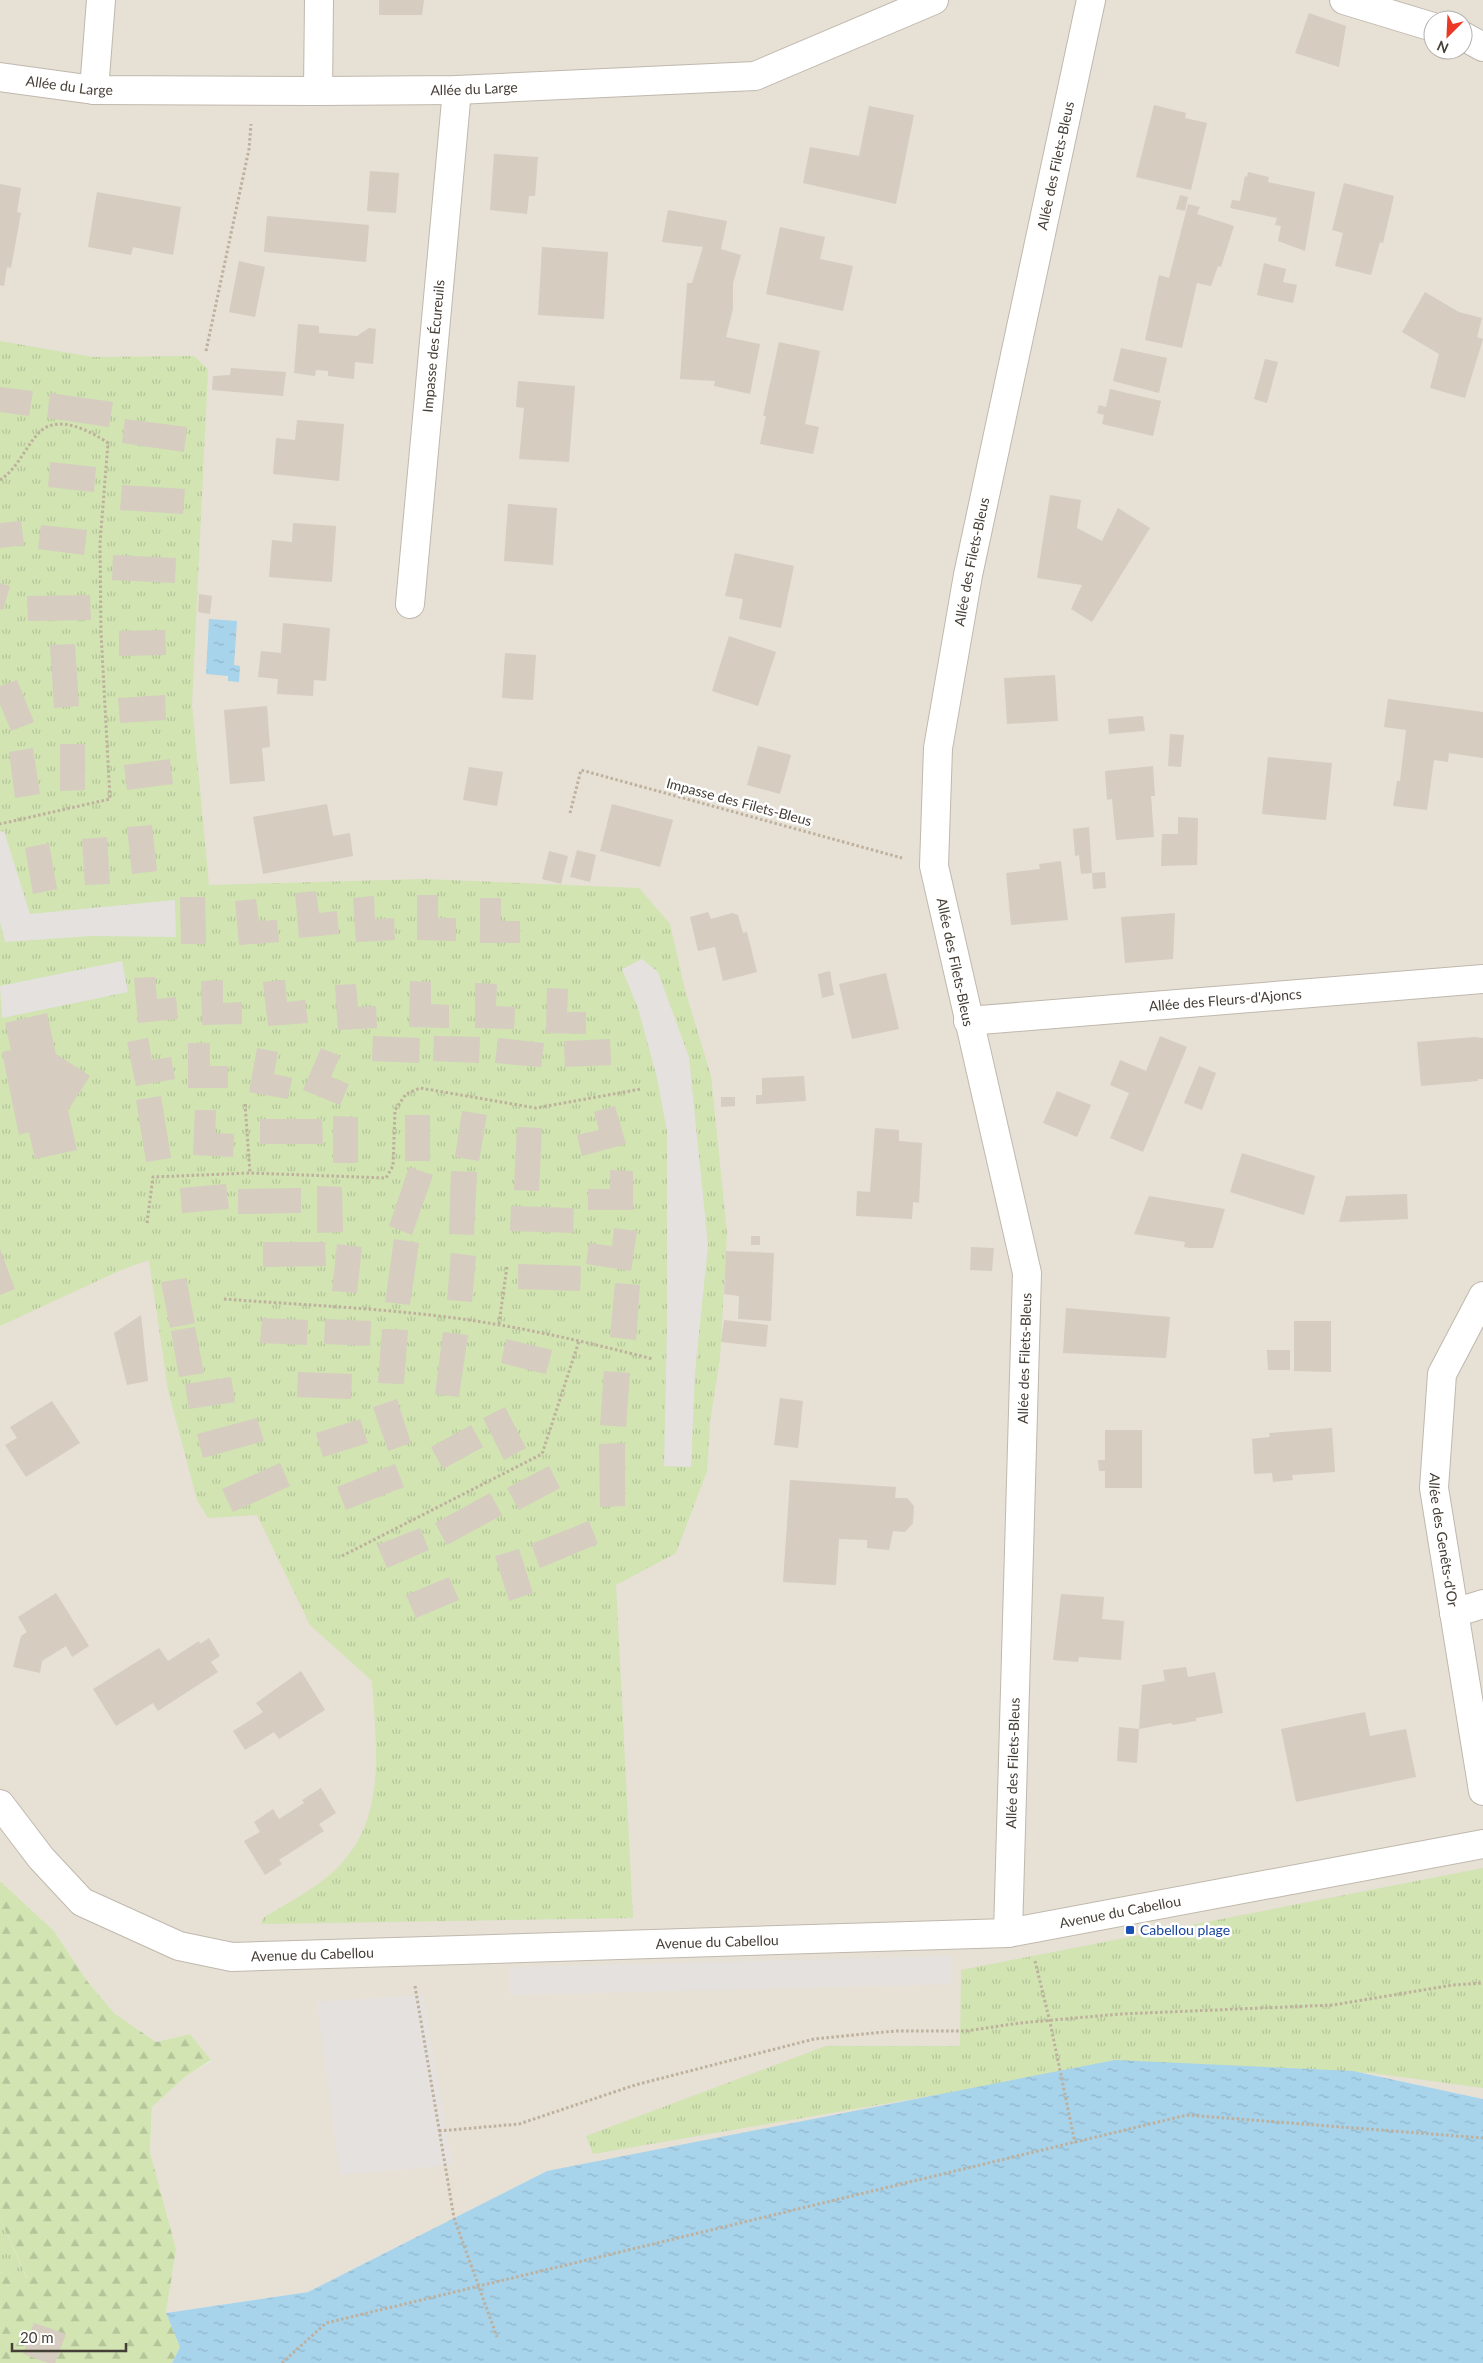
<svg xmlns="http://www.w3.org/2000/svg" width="1483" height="2363" font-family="Lato,sans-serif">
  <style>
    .residential { fill: #e6e0d5; fill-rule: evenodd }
    .grass { fill: url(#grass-tufts) }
    .forest { fill: url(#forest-firs) }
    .parking { fill: #e4e1df }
    .water { fill: url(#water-ripples) }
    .building { fill: #d6ccc0 }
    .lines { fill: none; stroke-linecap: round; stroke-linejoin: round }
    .minor-casing { stroke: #c0b8ad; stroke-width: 30 }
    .path { stroke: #beb09c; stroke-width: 3; stroke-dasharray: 2.5 2.5; stroke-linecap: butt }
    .minor { stroke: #fff; stroke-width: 28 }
    .transit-dot { fill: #1a4fb4; stroke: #fff; stroke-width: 2 }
    .labels { text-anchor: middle; stroke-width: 5; stroke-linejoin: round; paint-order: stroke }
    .street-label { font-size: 14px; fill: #453e36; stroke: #fff }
    .transit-label { font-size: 14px; fill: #164399; stroke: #fff; text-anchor: start }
  </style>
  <defs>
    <pattern id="grass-tufts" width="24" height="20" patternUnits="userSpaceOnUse" patternTransform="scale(1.25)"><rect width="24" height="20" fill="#d1e4b2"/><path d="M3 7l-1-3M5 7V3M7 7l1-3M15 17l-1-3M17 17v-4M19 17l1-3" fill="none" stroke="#b5c59a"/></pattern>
    <pattern id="forest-firs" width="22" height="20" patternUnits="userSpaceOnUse" patternTransform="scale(1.25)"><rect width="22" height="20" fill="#d1e4b2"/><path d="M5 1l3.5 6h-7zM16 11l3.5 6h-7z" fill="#b5c59a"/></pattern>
    <pattern id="water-ripples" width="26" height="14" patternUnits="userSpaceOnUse" patternTransform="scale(1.25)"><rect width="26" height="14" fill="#a7d3eb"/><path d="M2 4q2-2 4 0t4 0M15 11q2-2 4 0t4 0" fill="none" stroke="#91b6ca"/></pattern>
  </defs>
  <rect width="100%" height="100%" fill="#f2eee7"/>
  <path class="residential" d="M0 0H1483V2099L1353 2071 547 2171 308 2292 166 2313 176 2249 150 2152 152 2107 185 2077 211 2061 190 2034 156 2042 114 2013 87 1981 54 1931 0 1881ZM1433 20H1463V50H1433Z"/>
  <path class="grass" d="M0 341 92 357 194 356 208 369 192 705 209 885 424 879 639 888 670 924 685 990 711 1076 727 1233 720 1358 710 1422 707 1471 676 1553 616 1585 633 1918 261 1924 263 1918C289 1902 321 1886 342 1863 387 1813 376 1743 372 1681L310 1625 257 1515 208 1518 197 1500 168 1390 149 1260 121 1270 0 1326Z
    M1483 1868V2088L1372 2073 1124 2067 976 2088 593 2154 586 2136 826 2046H960L961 1970Z
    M0 2218 27 2279 0 2273Z"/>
  <path class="forest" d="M0 1881 54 1931 87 1981 114 2013 156 2042 190 2034 211 2060 185 2077 152 2107 150 2152 176 2249 166 2313 180 2347 172 2363H0V2273L27 2278 0 2218Z"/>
  <path class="parking" d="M4 831 30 914 175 900 176 937 91 936 5 942 0 922V832Z
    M642 959 658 972 689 1057 708 1245 695 1374 691 1467 664 1466 667 1323V1132L657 1078 638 1008 622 969Z
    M122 961 128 992 2 1018 0 986Z
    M951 1956 952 1984 510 1995V1967Z
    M423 1995 452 2165 340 2175 317 2002Z"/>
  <path class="water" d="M209 619 237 621 234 665 240 666 239 682 228 681V676L206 674Z
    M1115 2060 1353 2071 1483 2099V2363H172L180 2347 166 2313 308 2292 547 2171Z"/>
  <path class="building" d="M379 0H424L422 15H379Z
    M1309 13 1346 26 1339 67 1295 53Z
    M1154 105 1186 113 1185 118 1207 123 1191 190 1136 177Z
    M869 106 914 115 896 204 803 183 810 147 859 156Z
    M494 154 538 157 535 196H529L527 214 490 210Z
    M370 171 399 173 396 213 367 211Z
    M1248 172 1269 177 1268 182 1315 192 1305 251 1278 241 1281 226 1275 225 1277 218 1230 208 1232 200 1240 201 1245 176 1247 177Z
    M1344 183 1394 196 1383 243 1380 242 1371 275 1335 266 1343 233 1332 230Z
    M0 184 21 188 17 212 21 213 11 268 7 267 4 286 0 285Z
    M97 192 181 207 173 255 133 247 131 255 88 247Z
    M1180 195 1188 197 1185 211 1176 209Z
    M1188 204 1200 207 1197 214 1234 226 1221 267 1218 266 1211 286 1197 283 1182 348 1145 340 1159 275 1169 278Z
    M668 210 727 221 721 249 741 255 733 283V309L726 337 760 344 750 394 714 386 715 381 680 379 687 283H692L703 247 662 242Z
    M267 216 369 225 366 262 264 252Z
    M780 227 825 237 820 259 853 266 843 311 766 294Z
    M542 247 608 252 604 319 538 315Z
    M239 261 265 267 255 317 229 312Z
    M1264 263 1286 269 1283 282 1297 285 1293 303 1257 295Z
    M1425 292 1459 312 1482 318 1477 337 1483 339 1465 398 1430 388 1439 354 1402 332Z
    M298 324 319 326V333L357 336 369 328 376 329 373 364 355 362 354 379 328 376V371L316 370 315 376 294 373Z
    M779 342 820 351 805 424 819 427 813 454 760 444 766 416H763Z
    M1121 348 1167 358 1159 393 1113 381Z
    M1265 359 1278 362 1267 403 1254 399Z
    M231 368 286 372 283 396 212 390 213 376 230 375Z
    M518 381 575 386 569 462 519 459 524 408 516 407Z
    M0 387 33 391 29 416 0 412Z
    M1110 389 1161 401 1153 436 1102 424 1104 415 1097 413 1099 405 1106 407Z
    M50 393 113 402 109 427 47 418Z
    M125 419 187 427 184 452 122 443Z
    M297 420 344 424 339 481 273 474 276 438 295 440Z
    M50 462 96 467 94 492 48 487Z
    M122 485 185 489 183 514 120 510Z
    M1050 495 1081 500 1077 528 1102 541 1118 508 1150 528 1092 622 1071 609 1082 585 1037 578Z
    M508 504 557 508 553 565 504 561Z
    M21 521 24 545 0 548V523Z
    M293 523 336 526 332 582 269 577 272 540 292 542Z
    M41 525 87 530 84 555 38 549Z
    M735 553 794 566 781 628 739 619 743 599 725 596Z
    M113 555 176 558 175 583 112 580Z
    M0 583 10 586 3 610 0 609Z
    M199 594 212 596 210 614 198 612Z
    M90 595 91 620 28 621 27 596Z
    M283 623 330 628 326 681 314 680 313 696 277 694 278 679 258 677 261 651 281 653Z
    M165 630 166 655 119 656V631Z
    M729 636 776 652 758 706 712 691Z
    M75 644 79 706 54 708 50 645Z
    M505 653 536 655 533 700 502 698Z
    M1055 675 1058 721 1007 724 1004 678Z
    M17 680 34 722 11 731 0 704V686Z
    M165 695 166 720 120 723 118 698Z
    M1388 699 1483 712V758L1449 753 1448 762 1434 760 1427 810 1393 806 1397 781H1400L1406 730 1384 727Z
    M267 706 270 747 262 748 265 781 230 784 224 710Z
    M1143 716 1145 731 1109 734 1108 719Z
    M1170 734 1184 735 1181 767 1168 766Z
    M60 744H85V790L60 791Z
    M758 746 791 755 780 794 747 785Z
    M33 748 40 794 15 798 9 752Z
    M1268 757 1332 763 1326 820 1262 814Z
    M170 759 173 784 127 790 124 765Z
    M1153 766 1155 796H1151L1154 837 1116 840 1112 799 1107 800 1105 771Z
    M469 767 503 772 497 806 463 800Z
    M327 804 333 836 350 833 353 856 263 874 253 817Z
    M612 804 673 820 660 867 600 851Z
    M1178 817 1198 818 1197 865 1161 866 1162 834H1178Z
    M152 825 157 871 132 874 127 827Z
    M1089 827 1092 873 1105 872 1106 888 1093 889 1092 873 1081 874 1079 855 1075 856 1073 829Z
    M107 837 110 884 85 885 82 839Z
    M49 843 57 889 33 894 25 848Z
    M577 850 596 855 590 882 570 877Z
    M549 851 568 856 561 884 542 879Z
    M1061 861 1068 920 1011 925 1006 873 1040 869 1039 864Z
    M316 891 319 913 337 911 339 934 299 938 295 893Z
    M417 895H438V918H456V941L417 940Z
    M374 896 375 919 394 918 395 940 356 942 353 898Z
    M180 897H205L206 944H181Z
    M480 898H501V921H520V943H480Z
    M256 899 259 921 277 920 279 942 239 945 235 901Z
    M708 912 711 919 732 913 738 915 743 933 747 932 757 972 723 981 715 947 698 951 690 917Z
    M1175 913 1173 959 1125 963 1121 917Z
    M830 971 834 995 822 998 818 974Z
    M886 973 899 1029 852 1039 839 984Z
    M155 977 157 999 176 997 178 1019 138 1023 134 978Z
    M223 980V1003L242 1002V1024L202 1025 201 981Z
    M285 980 287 1002 305 1000 308 1023 268 1026 263 982Z
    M410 981 431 982V1004L449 1005V1028L409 1027Z
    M475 983 497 984 496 1006 515 1007 514 1029 475 1028Z
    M356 984 358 1007 376 1006 377 1028 338 1030 335 985Z
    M547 988 568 989 567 1012H586V1034L546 1033Z
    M47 1013 56 1054 90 1076 68 1110 77 1150 35 1159 29 1132 19 1135 2 1052 11 1050 5 1023Z
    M373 1036 420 1038 419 1063 372 1061Z
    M434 1036 480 1037 479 1063 433 1061Z
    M1160 1036 1187 1047 1143 1152 1110 1138 1129 1093 1110 1085 1120 1060 1146 1071Z
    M1475 1037 1483 1038V1079H1478V1081L1421 1086 1417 1042Z
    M148 1038 152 1060 171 1057 175 1079 136 1086 127 1042Z
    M498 1038 544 1043 541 1067 495 1063Z
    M610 1039 611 1065 565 1067 564 1041Z
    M188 1043H210V1066H228V1088H188Z
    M257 1048 278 1052 274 1074 292 1078 288 1099 249 1092Z
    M321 1048 340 1056 331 1077 349 1084 340 1105 303 1090Z
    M1199 1066 1216 1073 1202 1110 1184 1103Z
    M804 1076 806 1101 756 1104V1095H762V1078Z
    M1057 1091 1091 1105 1077 1137 1043 1123Z
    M161 1096 171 1158 146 1162 136 1100Z
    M721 1097H735V1106L721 1107Z
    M615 1106 626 1144 582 1156 577 1135 599 1130 594 1112Z
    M195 1110H216L215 1133 234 1134 233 1157 193 1155Z
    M462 1111 487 1115 479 1161 455 1157Z
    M405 1115H430V1161H405Z
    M333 1116 358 1117V1163H333Z
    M260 1119H322L323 1144H260Z
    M517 1127 542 1128 539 1191 514 1190Z
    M875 1128 899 1130V1141L922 1143 919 1203 913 1202 912 1219 856 1216 857 1191 870 1192Z
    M1242 1153 1315 1176 1304 1215 1230 1192Z
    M409 1167 433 1175 412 1235 389 1226Z
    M610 1170 633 1171V1210H588V1189H610Z
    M451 1171 477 1172 474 1235 449 1234Z
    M226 1184 229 1209 182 1213 180 1188Z
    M317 1186 342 1187 343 1232 317 1233Z
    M301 1188V1213L238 1214V1189Z
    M1407 1194 1408 1219 1339 1222 1346 1196Z
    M1149 1196 1225 1209 1213 1248H1190L1184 1247 1185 1242 1134 1234Z
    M511 1206 574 1208 573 1233 510 1231Z
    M614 1228 637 1231 631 1271 586 1264 589 1243 612 1246Z
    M751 1236H760V1245H751Z
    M394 1239 419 1243 410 1305 385 1302Z
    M263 1242H325L326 1266 263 1267Z
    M337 1244 362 1247 357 1293 332 1291Z
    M971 1247 994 1248 992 1271 970 1270Z
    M0 1249 15 1289 0 1295Z
    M726 1251 774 1253 771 1321 738 1319 739 1296 724 1294Z
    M451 1253 476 1256 472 1302 447 1300Z
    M518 1264 581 1266 580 1291 518 1289Z
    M186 1278 195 1323 170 1328 161 1282Z
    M615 1283 640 1285 636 1340 610 1337Z
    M1066 1308 1170 1317 1166 1358 1063 1353Z
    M141 1315 148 1381 127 1385 114 1333Z
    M262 1318 308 1320 307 1345 260 1343Z
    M325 1319 371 1321 370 1346 324 1344Z
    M724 1320 768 1325 766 1347 721 1342Z
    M1294 1321H1331V1372L1294 1371Z
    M195 1327 204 1373 179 1377 171 1331Z
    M382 1329 408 1330 404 1384 378 1383Z
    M443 1332 468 1335 459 1397 435 1394Z
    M506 1339 552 1350 546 1374 501 1363Z
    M1267 1350H1290V1370H1268Z
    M604 1371 630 1373 626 1427 600 1425Z
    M298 1372 352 1374 351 1399 297 1397Z
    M231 1377 235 1402 189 1409 185 1384Z
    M780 1398 803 1401 798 1448 774 1445Z
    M397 1399 411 1443 388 1451 373 1407Z
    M52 1401 80 1443 26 1477 5 1445 17 1438 10 1427Z
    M505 1407 526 1448 504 1460 483 1418Z
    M257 1418 264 1441 203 1458 197 1434Z
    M360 1419 368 1443 323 1457 316 1433Z
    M471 1425 483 1447 443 1469 431 1447Z
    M1332 1428 1335 1472 1292 1475 1293 1480 1273 1482 1272 1473 1254 1474 1252 1439 1270 1437 1269 1433Z
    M1105 1430H1142V1488H1105V1471H1099L1098 1460H1105Z
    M625 1443V1506L600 1507 599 1444Z
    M280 1463 290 1486 233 1512 222 1489Z
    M395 1464 404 1487 346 1510 337 1487Z
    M549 1466 560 1488 519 1510 507 1488Z
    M790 1480 896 1487 895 1498H907L914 1506 913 1523 905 1532 893 1531 889 1550 867 1548V1540L839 1539 836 1585 783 1582Z
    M490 1493 502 1515 447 1545 435 1523Z
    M589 1521 598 1544 540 1568 531 1544Z
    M420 1528 429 1550 387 1568 377 1545Z
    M519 1549 533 1593 509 1601 495 1556Z
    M449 1577 459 1600 416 1618 406 1595Z
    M56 1593 89 1646 72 1657 66 1646 42 1661 40 1673 13 1667 21 1636 27 1632 18 1617Z
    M1061 1594 1104 1597 1102 1619 1124 1621 1121 1660 1079 1657 1078 1662 1053 1660Z
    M209 1638 220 1656 211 1662 218 1672 158 1711 153 1703 116 1726 93 1689 159 1648 168 1661 199 1641 200 1644Z
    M1186 1667 1188 1677 1215 1672 1223 1713 1196 1718V1721L1173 1725 1171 1723 1139 1729 1142 1685 1165 1681 1163 1670Z
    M301 1671 325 1710 279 1739 274 1732 245 1750 233 1731 263 1712 256 1703Z
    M1365 1712 1370 1736 1406 1729 1416 1777 1296 1802 1281 1729Z
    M1119 1727 1139 1729 1137 1763 1117 1761Z
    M321 1788 336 1813 319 1824 324 1831 279 1860 282 1864 265 1875 244 1841 260 1832 254 1822 273 1809 279 1819 304 1803 302 1800Z
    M34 2323 66 2334 55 2363H48L23 2354Z"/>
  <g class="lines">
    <defs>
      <g id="minor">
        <path d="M1344 0 1433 27"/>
        <path d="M1463 36 1483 47"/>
        <path id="s1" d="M0 77 94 90 318 91 457 90 755 76 934 0"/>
        <path d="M94 90 101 0"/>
        <path d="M318 91 319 0"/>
        <path id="s2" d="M410 604 457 90"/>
        <path id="s3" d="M968 1021 1483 979"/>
        <path id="s4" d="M1483 1296 1442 1374 1434 1488 1483 1791"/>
        <path d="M1454 1613 1483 1604"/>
        <path id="s5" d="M0 1804 41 1858 82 1902 179 1946 232 1957 1008 1933 1483 1844"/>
        <path id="s6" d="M1008 1933 1027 1273 934 866 938 748 968 575 1091 0"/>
      </g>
    </defs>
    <use href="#minor" class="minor-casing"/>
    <path class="path" d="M206 351 249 149 251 124
      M0 480C20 467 27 442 42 430 61 415 92 432 108 443L100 543 101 632 110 799 0 824
      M570 813 581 770 902 858
      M245 1104 250 1173
      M147 1223 153 1177 250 1173 386 1178 393 1166 395 1110 406 1094 420 1088 536 1108 641 1089
      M224 1299C315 1306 410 1309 500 1325 552 1334 602 1346 653 1359
      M499 1324 507 1266
      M342 1556 542 1454 579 1341
      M1035 1961 1050 2022 1075 2143
      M415 1986 454 2218 497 2337
      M439 2131 519 2124 635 2085 814 2039 895 2031H966L1020 2023 1120 2014 1333 2005 1453 1985 1483 1983
      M282 2363 326 2323 1187 2115 1483 2138"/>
    <use href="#minor" class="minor"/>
  </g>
  <rect class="transit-dot" x="1125" y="1925" width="10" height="10" rx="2.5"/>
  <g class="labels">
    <g class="street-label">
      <text dy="5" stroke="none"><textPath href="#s1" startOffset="70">Allée du Large</textPath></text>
      <text dy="5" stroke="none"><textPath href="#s1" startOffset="475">Allée du Large</textPath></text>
      <text dy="5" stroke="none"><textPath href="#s6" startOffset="1790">Allée des Filets-Bleus</textPath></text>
      <text dy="5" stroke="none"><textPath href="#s2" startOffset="259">Impasse des Écureuils</textPath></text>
      <text dy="5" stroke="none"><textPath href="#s6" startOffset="1385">Allée des Filets-Bleus</textPath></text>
      <text transform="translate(739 802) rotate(15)" y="5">Impasse des Filets-Bleus</text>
      <text transform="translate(955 962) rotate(78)" y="5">Allée des Filets-Bleus</text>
      <text dy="5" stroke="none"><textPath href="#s3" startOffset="258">Allée des Fleurs-d'Ajoncs</textPath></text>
      <text dy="5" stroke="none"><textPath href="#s6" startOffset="575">Allée des Filets-Bleus</textPath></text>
      <text dy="5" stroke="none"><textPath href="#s4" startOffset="255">Allée des Genêts-d'Or</textPath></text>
      <text dy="5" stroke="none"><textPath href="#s6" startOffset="170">Allée des Filets-Bleus</textPath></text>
      <text dy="5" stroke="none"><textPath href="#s5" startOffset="1179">Avenue du Cabellou</textPath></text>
      <text dy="5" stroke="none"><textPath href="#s5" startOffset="774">Avenue du Cabellou</textPath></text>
      <text dy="5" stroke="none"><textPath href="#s5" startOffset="369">Avenue du Cabellou</textPath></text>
    </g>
    <g class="transit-label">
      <text x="1140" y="1935">Cabellou plage</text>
    </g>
  </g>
  <g transform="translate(1448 35) rotate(204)"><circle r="24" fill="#ffffff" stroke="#b5b2af"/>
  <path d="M0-4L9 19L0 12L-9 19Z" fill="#ec3724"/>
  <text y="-8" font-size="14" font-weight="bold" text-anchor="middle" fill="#453e36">N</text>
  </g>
  <path d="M12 2343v8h114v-8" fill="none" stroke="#453e36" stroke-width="2.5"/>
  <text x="20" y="2343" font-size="15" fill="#453e36" stroke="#ffffff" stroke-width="4" paint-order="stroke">20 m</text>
</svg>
